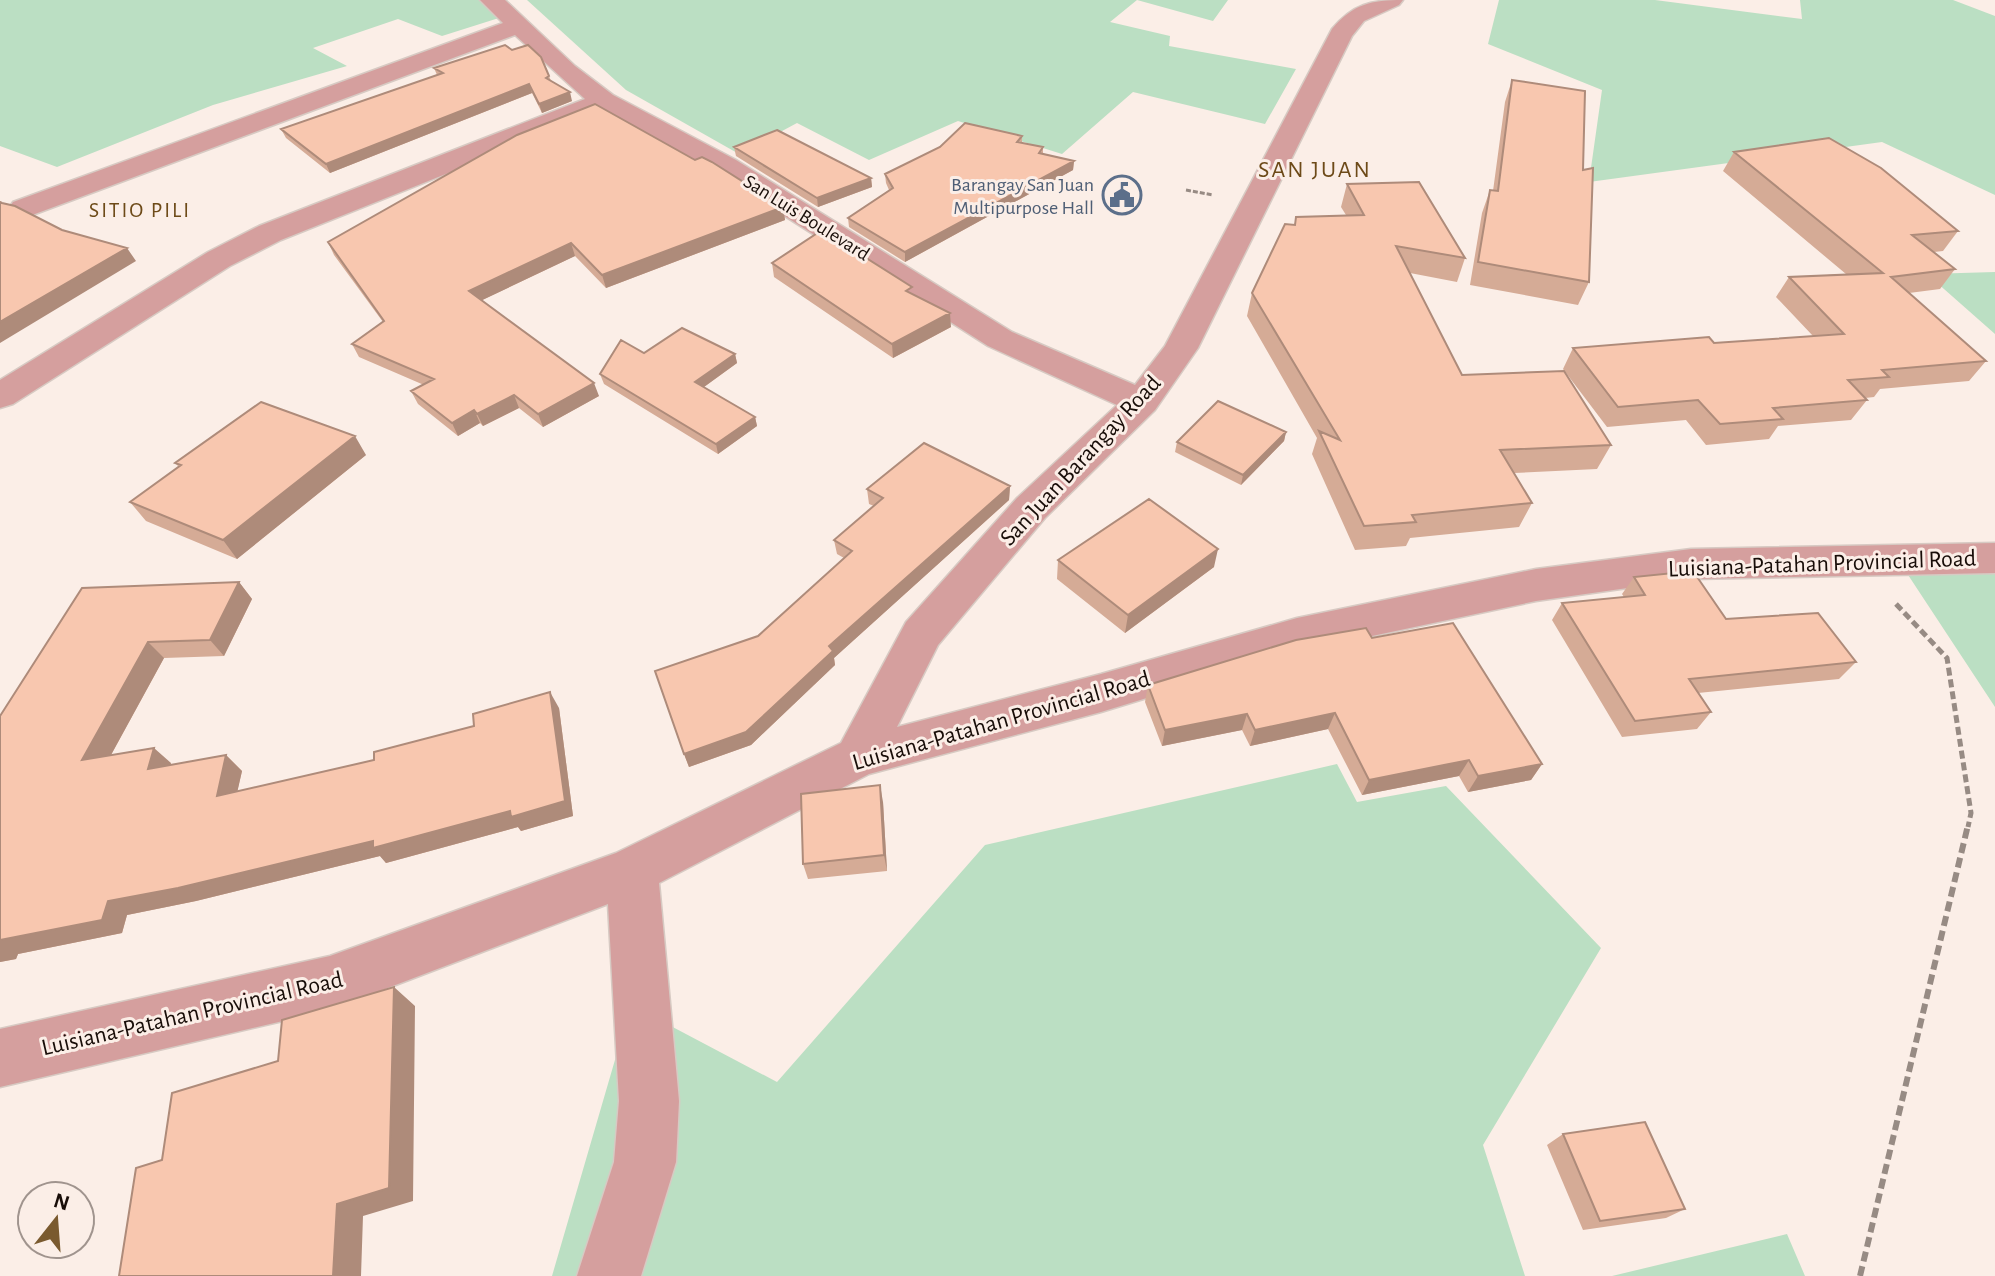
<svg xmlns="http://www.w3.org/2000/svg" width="1995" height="1276" font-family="'Alegreya Sans',sans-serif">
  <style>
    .green { fill: #bbdfc3 }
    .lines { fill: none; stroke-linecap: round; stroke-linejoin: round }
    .minor-casing { stroke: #d7cac3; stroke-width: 3 }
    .path-far2 { stroke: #978b84; stroke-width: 3; stroke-dasharray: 5 2; stroke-linecap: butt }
    .path-far1 { stroke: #978b84; stroke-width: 5; stroke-dasharray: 8 4; stroke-linecap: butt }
    .path { stroke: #978b84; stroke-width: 6; stroke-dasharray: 10 5; stroke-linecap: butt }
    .minor { fill: #d59f9e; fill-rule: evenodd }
    .wall { fill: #d5ab96 }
    .shaded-wall { fill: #ae8b7a }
    .building { fill: #f8c7af; stroke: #ae8b7a; stroke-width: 2 }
    .labels { text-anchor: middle; stroke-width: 6; stroke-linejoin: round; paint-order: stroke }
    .far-service-label { font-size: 20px; fill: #4e5e75; stroke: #fbeee7; text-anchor: end }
    .far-street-label { font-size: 20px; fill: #180d08; stroke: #fbeee7 }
    .far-neighbourhood-label { font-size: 22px; letter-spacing: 2px; fill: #6d4a18; stroke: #fbeee7 }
    .far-quarter-label { font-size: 24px; letter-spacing: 2px; fill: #6d4a18; stroke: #fbeee7 }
    .street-label { font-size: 24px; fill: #180d08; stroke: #fbeee7 }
  </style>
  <rect width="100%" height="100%" fill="#fbeee7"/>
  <path class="green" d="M0 0H486L502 17 442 36 398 19 313 48 347 66 213 105 57 167 0 146Z
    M527 0H1228L1213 21 1137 0 1110 22 1170 36 1169 46 1296 69 1265 124 1133 92 1062 154 958 121 869 160 797 123 739 154 626 90Z
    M1499 0H1655L1802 19 1800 0H1953L1995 16V195L1882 142 1589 182 1602 90 1488 44Z
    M1995 272V334L1927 274Z
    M1889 546 1995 548V707Z
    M1337 764 1357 802 1446 786 1601 948 1483 1145 1525 1276H552L631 1005 777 1082 985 845Z
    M1787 1234 1805 1276H1612Z"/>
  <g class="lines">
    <defs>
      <path id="minor" d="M480 0H505L575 66 613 95 736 160 1012 332 1135 385 1165 346 1332 29C1353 4 1371 0 1403 0L1399 5 1364 21 1352 36 1198 348 1155 410 1045 518 938 645 897 727 1101 674 1297 618 1536 569 1691 549 1995 543V573L1691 579 1536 601 1297 652 1101 712 869 774 659 883 679 1101 676 1162 641 1276H577L614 1162 619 1101 608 904 330 1010 0 1087V1029L330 956 616 853 841 743 906 622 1017 498 1117 405 988 346 716 172 603 111 281 240 230 266 13 404 0 408V380L208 252 259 226 585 99 515 35 35 214 24 217 13 214 9 208 13 202 503 23Z"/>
    </defs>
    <use href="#minor" class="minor-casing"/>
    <path class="path-far2" d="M1186 190 1213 195"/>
    <path class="path-far1" d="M1896 604 1947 658 1971 813 1968 827"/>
    <path class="path" d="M1860 1276 1968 825"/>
    <use href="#minor" class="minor"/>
  </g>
  <path class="wall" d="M434 68 549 76 551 81 572 101 542 113 532 93 330 173 286 138 281 129 437 75Z
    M1512 80 1583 170 1589 282 1578 305 1470 285 1482 213 1490 190 1493 191 1505 102Z
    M1022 136V143L1043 147V154L1074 161 1073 170 905 262 849 227 848 218 889 190 886 183 885 174Z
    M734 147 871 178 872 187 818 207 736 156Z
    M1734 152 1958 231 1943 251 1934 252 1955 269 1940 289 1909 293 1986 361 1969 381 1880 389 1874 397 1865 398 1867 400 1851 420 1778 426 1769 439 1706 445 1686 420 1607 427 1563 369 1573 348 1714 343 1813 336 1776 297 1789 277 1846 274 1723 171Z
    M695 160 783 207 785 220 606 288 575 256 482 300 599 396 543 427 519 408 483 426 480 423 458 436 418 404 411 391 424 385 359 357 352 344 383 322 334 255 328 242Z
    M1347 184 1465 258 1457 282 1410 273 1462 375 1611 445 1597 469 1514 473 1532 503 1519 527 1410 538 1406 546 1355 550 1312 454 1317 438 1247 316 1252 293 1295 225 1346 215 1341 207Z
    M772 263 913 294 951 327 893 358 774 277Z
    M644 353 735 354 737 363 704 387 755 417 757 426 718 454 604 384 600 374Z
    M1286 432 1284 441 1241 485 1175 452 1177 442Z
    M366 455 237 559 146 521 130 502 179 467 175 463Z
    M1010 486 1009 500 834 658 835 665 751 745 689 767 684 754 844 558 837 554 834 540 874 506 869 504 867 489Z
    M1058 560 1214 567 1125 633 1057 579Z
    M1634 577 1726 619 1856 662 1839 679 1698 693 1711 712 1697 729 1622 737 1552 620 1562 603 1624 597 1622 594Z
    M239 582 252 599 224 656 164 658 111 755 171 763 170 765 226 755 242 771 237 792 374 760 559 708 573 816 521 831 518 827 386 863 380 856 196 901 127 915 122 933 18 954 16 959 0 962V716Z
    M1372 638 1542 764 1531 780 1468 792 1459 776 1362 795 1328 729 1250 746 1242 730 1162 746 1145 702 1148 685Z
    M883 802 887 871 808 879 803 864Z
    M1563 1134 1685 1209 1666 1218 1583 1230 1547 1145Z"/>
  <path class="shaded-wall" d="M529 84 532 93 330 173 326 164Z
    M570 92 572 101 542 113 539 104Z
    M1074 161 1073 170 905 262V252Z
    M871 178 872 187 818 207 817 198Z
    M783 207 785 220 606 288 602 275Z
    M571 243 575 256 474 304 469 291Z
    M127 248 136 261 0 343V322Z
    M950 313 951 327 893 358 892 344Z
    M735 354 737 363 697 392 695 382Z
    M594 383 599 396 543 427 538 414Z
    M514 395 519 408 483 426 477 414Z
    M474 410 480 423 458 436 452 423Z
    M755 417 757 426 718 454 716 444Z
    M1286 432 1284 441 1241 485 1243 475Z
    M355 436 366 455 237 559 223 540Z
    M1010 486 1009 500 834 658 835 665 751 745 689 767 684 754 829 646Z
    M1218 549 1214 567 1125 633 1128 615Z
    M239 582 252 599 224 656 210 640Z
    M148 642 164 658 100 775 82 760Z
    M550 692 559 708 573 816 521 831 518 827 386 863 380 856 196 901 127 915 122 933 18 954 16 959 0 962V940Z
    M1335 713 1328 729 1250 746 1255 730Z
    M1247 714 1242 730 1162 746 1165 730Z
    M154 748 171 763 165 784 148 769Z
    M226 755 242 771 233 811 217 796Z
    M1469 760 1459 776 1362 795 1369 780Z
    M1542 764 1531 780 1468 792 1478 776Z
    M880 785 883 802 887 871 884 855Z
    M394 987 415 1006 413 1201 363 1216 361 1276H333L337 1204Z"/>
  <path class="building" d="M505 45 512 50 528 45 541 57 549 76 546 78 570 92 539 104 529 84 326 164 281 129 443 73 434 68Z
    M1512 80 1585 91 1583 170 1593 168 1589 282 1478 262 1490 190 1498 191Z
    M595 104 695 160 702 157 712 162 783 207 602 275 571 243 469 291 594 383 538 414 514 395 477 414 474 410 452 423 411 391 434 379 352 344 384 321 328 242 517 135Z
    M965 123 1022 136 1017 142 1043 147 1039 153 1074 161 905 252 848 218 893 188 885 174 940 147Z
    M777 130 871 178 817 198 734 147Z
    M1829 138 1881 168 1958 231 1912 235 1955 269 1891 277 1986 361 1882 370 1889 377 1848 380 1867 400 1773 408 1783 419 1720 424 1698 400 1618 407 1573 348 1709 337 1714 343 1844 334 1789 277 1883 273 1734 152Z
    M1419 182 1465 258 1396 246 1462 375 1564 371 1611 445 1500 450 1532 503 1412 515 1416 522 1364 526 1319 431 1340 440 1252 293 1285 224 1295 225 1296 217 1364 215 1347 184Z
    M0 202 2 203 15 206 62 230 127 248 0 322Z
    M822 230 912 287 906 291 950 313 892 344 772 263Z
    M682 328 735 354 695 382 755 417 716 444 600 374 621 340 644 353Z
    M1218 401 1286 432 1243 475 1177 442Z
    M261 402 355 436 223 540 130 502 181 465 175 463Z
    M924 443 1010 486 829 646 833 651 746 732 684 754 655 671 758 636 852 551 834 540 883 498 867 489Z
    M1149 499 1218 549 1128 615 1058 560Z
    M1693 571 1726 619 1818 613 1856 662 1689 679 1711 712 1635 721 1562 603 1645 595 1634 577Z
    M239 582 210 640 148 642 82 760 154 748 148 769 226 755 217 796 374 760V752L474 726 473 714 550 692 565 801 511 817 510 811 373 848V841L178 888 108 901 102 920 0 940V716L82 588Z
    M1453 623 1542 764 1478 776 1469 760 1369 780 1335 713 1255 730 1247 714 1165 730 1148 685 1296 640 1366 628 1372 638Z
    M880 785 884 855 803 864 801 794Z
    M394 987 389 1188 337 1204 333 1276H119L136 1168 162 1160 172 1093 278 1061 282 1020Z
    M1645 1122 1685 1209 1600 1221 1563 1134Z"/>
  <defs>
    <symbol id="civic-ring" viewBox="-11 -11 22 22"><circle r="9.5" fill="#fbeee7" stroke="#5c6f8a" stroke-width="1.5"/><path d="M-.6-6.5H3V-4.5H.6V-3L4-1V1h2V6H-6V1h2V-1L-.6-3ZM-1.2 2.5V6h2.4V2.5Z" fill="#5c6f8a"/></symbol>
  </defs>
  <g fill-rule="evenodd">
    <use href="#civic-ring" x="1100" y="173" width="44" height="44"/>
  </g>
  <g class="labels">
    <g class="far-service-label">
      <text x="1094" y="191">Barangay San Juan<tspan x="1094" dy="23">Multipurpose Hall</tspan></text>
    </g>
    <g class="far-street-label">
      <text transform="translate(807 217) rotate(32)" y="7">San Luis Boulevard</text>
    </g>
    <g class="far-neighbourhood-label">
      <text x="140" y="217">SITIO PILI</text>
    </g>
    <g class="far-quarter-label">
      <text x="1315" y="177">SAN JUAN</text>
    </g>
    <g class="street-label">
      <text transform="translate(1080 460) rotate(-47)" y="8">San Juan Barangay Road</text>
      <text transform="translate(1822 563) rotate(-2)" y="8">Luisiana-Patahan Provincial Road</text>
      <text transform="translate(1001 720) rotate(-16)" y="8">Luisiana-Patahan Provincial Road</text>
      <text transform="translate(192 1013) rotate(-13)" y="8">Luisiana-Patahan Provincial Road</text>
    </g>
  </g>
  <g transform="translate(56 1220) rotate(17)"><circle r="38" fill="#fbeee7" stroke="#a0948e" stroke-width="2"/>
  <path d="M0-6L14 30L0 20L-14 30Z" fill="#7a5a2f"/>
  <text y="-12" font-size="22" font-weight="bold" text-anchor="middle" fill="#180d08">N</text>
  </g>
</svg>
